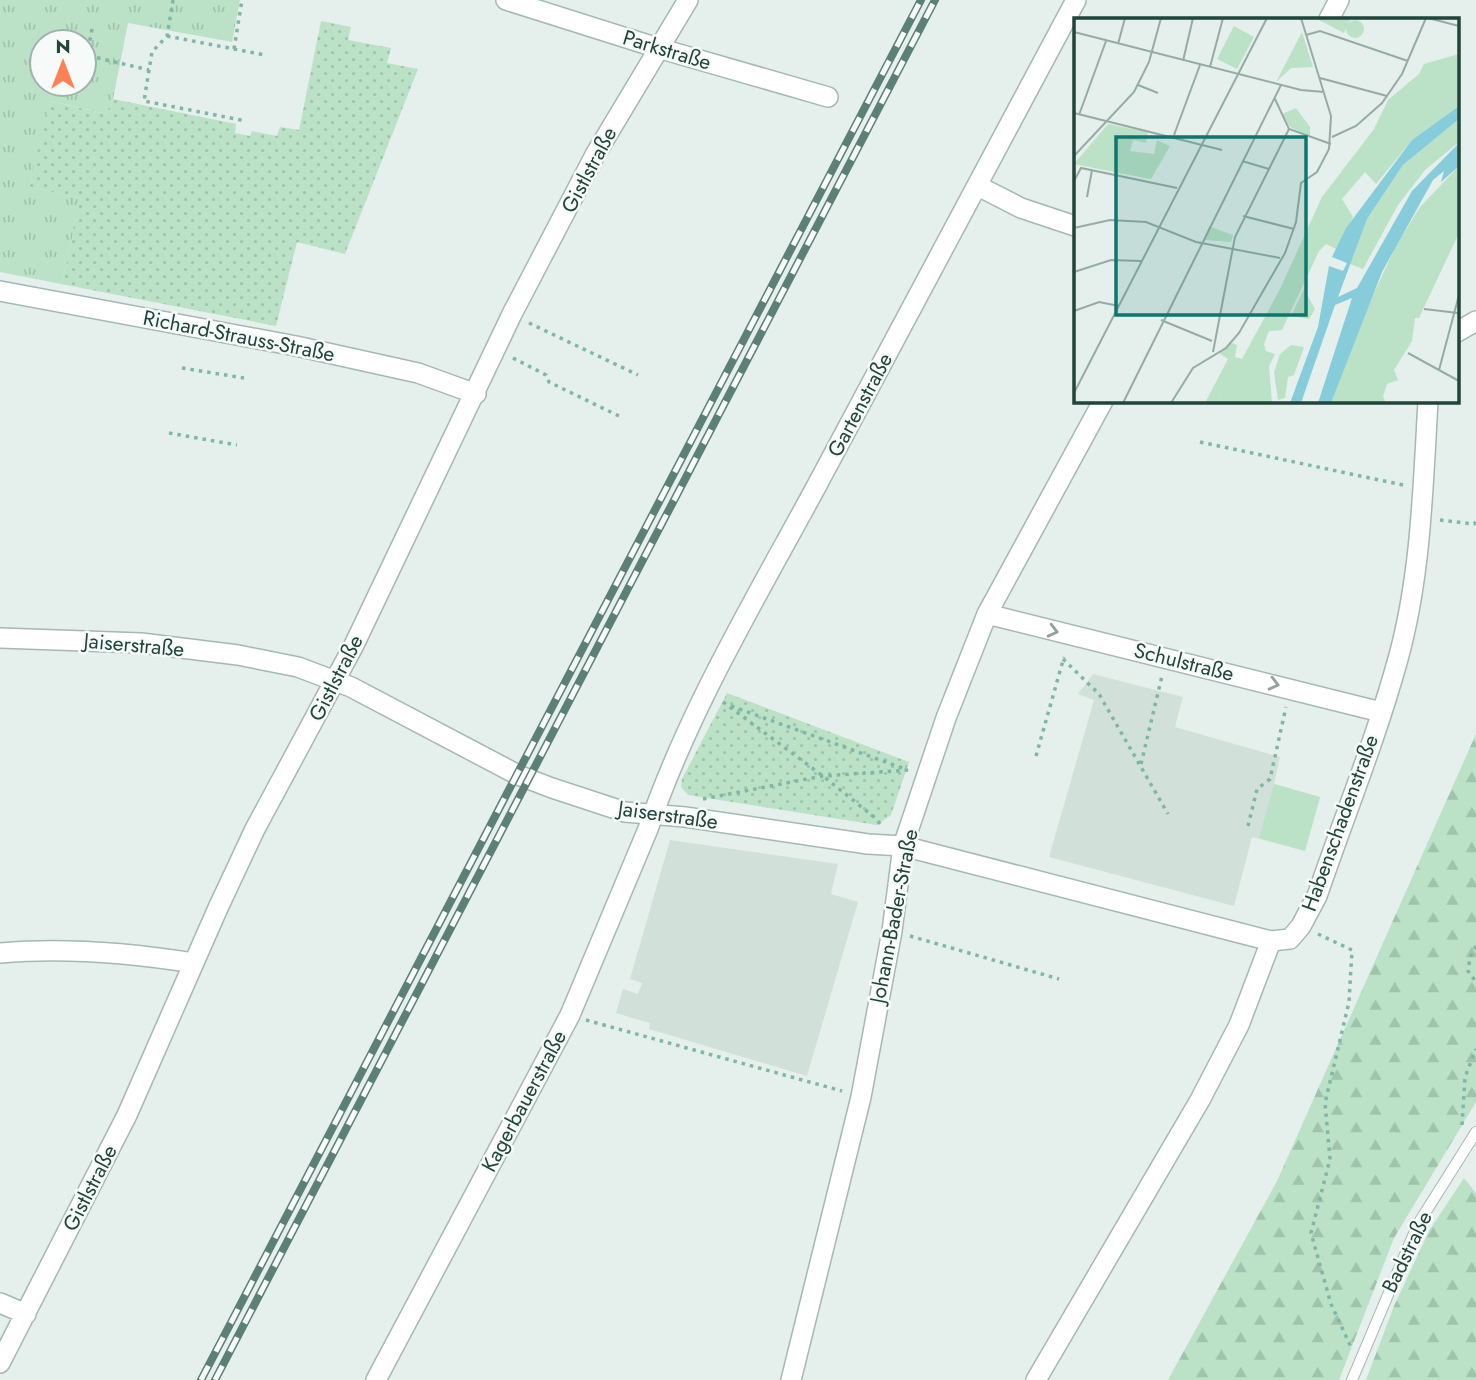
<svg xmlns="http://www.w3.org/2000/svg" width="1476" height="1380" font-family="Jost,sans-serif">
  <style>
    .built { fill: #d2e0da }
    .grass { fill: url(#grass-tufts); fill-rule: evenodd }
    .forest { fill: url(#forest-firs) }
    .park { fill: url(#park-dots) }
    .pitch { fill: #bbe2c7 }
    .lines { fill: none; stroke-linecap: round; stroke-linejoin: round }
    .service-casing { stroke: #a6b8b3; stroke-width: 12 }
    .minor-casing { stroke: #a6b8b3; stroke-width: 22 }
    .path { stroke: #81b6a7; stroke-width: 3.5; stroke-dasharray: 3.5 5; stroke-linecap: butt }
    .service { stroke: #fff; stroke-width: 10 }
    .minor { stroke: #fff; stroke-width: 19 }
    .rail-casing { stroke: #5c7f76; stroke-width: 8 }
    .rail { stroke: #f6fbf9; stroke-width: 5; stroke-dasharray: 16; stroke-linecap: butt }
    .oneway { stroke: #90a29d }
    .labels { text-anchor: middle; stroke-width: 5; stroke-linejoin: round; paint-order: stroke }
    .street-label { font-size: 21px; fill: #21443b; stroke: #f6fbf9 }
    .inset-road { fill: none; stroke: #97aba5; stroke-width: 2 }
    .view { fill: #0f766e; fill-opacity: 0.15; stroke: #0f766e; stroke-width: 3.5 }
    .inset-edge { fill: none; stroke: #21443b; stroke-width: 3.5 }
  </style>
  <defs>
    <pattern id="grass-tufts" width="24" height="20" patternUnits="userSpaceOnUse" patternTransform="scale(1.75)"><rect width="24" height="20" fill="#bbe2c7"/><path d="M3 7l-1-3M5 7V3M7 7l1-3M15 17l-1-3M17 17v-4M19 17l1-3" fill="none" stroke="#a0c3ac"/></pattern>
    <pattern id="forest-firs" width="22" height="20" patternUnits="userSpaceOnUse" patternTransform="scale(1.75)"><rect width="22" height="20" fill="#bbe2c7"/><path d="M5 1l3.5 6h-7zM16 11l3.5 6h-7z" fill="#a0c3ac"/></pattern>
    <pattern id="park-dots" width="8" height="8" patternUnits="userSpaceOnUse" patternTransform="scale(1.75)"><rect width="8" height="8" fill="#bbe2c7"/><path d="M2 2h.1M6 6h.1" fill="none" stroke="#a0c3ac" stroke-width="1.8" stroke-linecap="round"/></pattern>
  </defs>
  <rect width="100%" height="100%" fill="#e5efeb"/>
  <path class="built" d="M1093 674 1183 697 1175 727 1280 757 1274 784 1320 797 1305 851 1252 837 1234 906 1049 857 1094 700 1078 694Z
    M670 840 838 864 831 894 858 902 807 1076 649 1029 650 1023 616 1013 623 989 638 994 642 983 630 979Z"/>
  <path class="grass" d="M0 0H240L232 42 128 23 113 99 106 114 50 101 29 187 80 198 68 259 61 284 0 272ZM42 42H84V84H42Z"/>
  <path class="forest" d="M1476 734V1102L1394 1238 1339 1380H1168L1277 1181Z
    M1464 1178 1476 1193V1380H1366L1394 1306 1429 1231Z"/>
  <path class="park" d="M321 21 351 27 348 40 391 48 387 63 418 69 345 254 297 242 276 326 61 284 68 259 79 198 29 187 49 101 106 114 113 99 236 124 235 133 250 136 252 131 277 136 280 127 299 130Z
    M727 693 909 762 891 815 877 825 688 795 681 787 682 779Z"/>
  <path class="pitch" d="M1274 784 1320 797 1305 851 1259 838Z"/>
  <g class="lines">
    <defs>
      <path id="service" d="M1352 1380 1418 1224 1476 1132"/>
      <path id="minor" d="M506 0 658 48 828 97
        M1329 19 1339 0
        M978 186 1021 208 1075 226
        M0 291 296 346 418 373 476 394
        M1457 332 1476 321
        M987 614 1381 712
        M0 638 141 643 238 655 298 667 351 687 518 775 552 788 625 812 685 817 868 844 903 846 1271 941 1290 939 1301 926 1317 896C1344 817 1376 739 1398 659 1421 576 1423 487 1428 401
        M0 953C64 947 131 953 194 963
        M0 1303 26 1314
        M0 1363 127 1115 218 908 255 829 354 645 512 314 595 155 688 0
        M376 1380 570 1015 648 829C689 709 756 598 816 487 903 325 990 163 1076 0
        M791 1380 861 1097 892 931 903 846 946 718 987 614 1103 401
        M1036 1380 1200 1100 1239 1025 1271 941"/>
    </defs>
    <use href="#service" class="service-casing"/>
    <use href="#minor" class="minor-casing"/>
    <path class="path" d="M173 0 167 36 152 52 144 101 246 121
      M92 29 88 51 94 57 149 70
      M167 36 265 55
      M234 49 242 0
      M529 323 638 375
      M513 358 546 375 549 382 623 418
      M182 368 244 378
      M169 433 237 445
      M1200 442 1403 485
      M1440 520 1474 524 1476 522
      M1063 659 1099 694 1168 814
      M723 702 823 776 874 817 882 826
      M731 706 905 769
      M1036 756 1064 657
      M1141 764 1162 676
      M703 799 823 776 909 770
      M1248 826 1257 789 1270 779 1286 707
      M1318 934 1352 950 1349 1002 1325 1103 1330 1159 1311 1233 1331 1304 1351 1347
      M910 936 1059 979
      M1476 946 1470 958 1468 971 1476 982
      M586 1020 842 1091
      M1462 1125 1465 1077 1476 1049"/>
    <use href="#service" class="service"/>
    <use href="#minor" class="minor"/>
    <defs>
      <path id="rail" d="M201 1380 921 0
        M215 1380 935 0"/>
    </defs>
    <use href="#rail" class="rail-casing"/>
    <use href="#rail" class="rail"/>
  </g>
  <defs><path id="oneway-chevron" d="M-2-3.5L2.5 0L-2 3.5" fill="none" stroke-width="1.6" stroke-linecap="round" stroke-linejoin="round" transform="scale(1.75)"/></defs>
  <g class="oneway">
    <use href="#oneway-chevron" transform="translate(1053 631) rotate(14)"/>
    <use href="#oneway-chevron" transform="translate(1274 684) rotate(14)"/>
  </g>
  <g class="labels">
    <g class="street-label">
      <text transform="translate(667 50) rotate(17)" y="7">Parkstraße</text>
      <text transform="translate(589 170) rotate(-62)" y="7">Gistlstraße</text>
      <text transform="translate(239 336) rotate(11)" y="7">Richard-Strauss-Straße</text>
      <text transform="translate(860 405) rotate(-62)" y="7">Gartenstraße</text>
      <text transform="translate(134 645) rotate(5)" y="7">Jaiserstraße</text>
      <text transform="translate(1184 662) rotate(14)" y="7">Schulstraße</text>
      <text transform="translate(336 678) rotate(-63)" y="7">Gistlstraße</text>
      <text transform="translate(668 815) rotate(8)" y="7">Jaiserstraße</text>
      <text transform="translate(1340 823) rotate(-70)" y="7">Habenschadenstraße</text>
      <text transform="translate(894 916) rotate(-79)" y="7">Johann-Bader-Straße</text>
      <text transform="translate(524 1101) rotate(-62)" y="7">Kagerbauerstraße</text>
      <text transform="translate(90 1188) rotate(-63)" y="7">Gistlstraße</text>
      <text transform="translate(1407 1252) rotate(-64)" y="7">Badstraße</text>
    </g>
  </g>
  <g transform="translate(1074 18)">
    <rect width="385" height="385" fill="#e5efeb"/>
    <path d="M385 101V124L351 152 324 187 289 251 276 246 293 201 329 147ZM34 106 74 114 72 125 59 122 56 134 49 132 50 156 0 146Z" fill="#bbe2c7"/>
    <path d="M272 11a9 9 0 1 1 18 0a9 9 0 1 1-18 0ZM385 36V88L338 122 302 166 291 154 268 181 279 199 262 231 252 226 245 233 208 312 195 313 190 326 192 333 201 336 195 348 198 385H143L157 346 161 339 168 341 206 271 248 179 300 111 314 82 345 56 350 46ZM385 148V215L345 300H341L338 323 320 352 324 362 313 366 309 378 312 385H257L290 296 323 226 346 189ZM230 271 241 291 235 301 217 298ZM217 327 230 329 220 357 214 359 211 380 204 382 200 354 206 336Z" fill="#bbe2c7"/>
    <path d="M228 14 239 49 217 50 202 64ZM222 90 236 109V119L216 109 208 96ZM83 122 96 128 77 161 50 156 48 132 80 136ZM135 208 159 217 157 224 130 222ZM158 325 163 327 161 339 143 385H131L154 341 145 335Z" fill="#bbe2c7"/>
    <path d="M241 0H277L270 15ZM160 8 180 19 163 51 143 41Z" fill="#bbe2c7"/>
    <path d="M385 88V101L329 147 293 201 264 279 283 270 338 173 385 125V148L367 164 370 153 359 162 308 254 257 385H244L278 280 261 287 227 385H216L244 309 255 248 269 253 273 245 258 239 272 210 338 122Z" fill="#87ccda"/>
    <path class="inset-road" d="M354 0 385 8M0 14 227 72 250 74M232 17 246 13 334 43M44 26 51 0M109 43 119 0M136 49 149 0M246 60 313 78M64 67 84 75M201 81 215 111 257 126M0 95 148 132M5 97 32 23M100 117 126 47M258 119 282 108 308 85 328 56 352 0M0 138 60 74 75 44 87 0M168 143 195 151M0 163 7 150 103 170M13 179 18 152M169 198 220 211M0 210 36 202 72 204 122 224 206 240M0 254 37 242 67 243M350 291 384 295M0 293 25 284 45 288M87 302 138 323M139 334 161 219 215 111M334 335 385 363M365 352 385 277M0 375 193 0M49 385 207 67M97 385 119 350 152 330 165 315 211 235 222 204 227 165 243 154 255 131 257 98 227 0"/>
    <path class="view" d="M42 119H232V297H42Z"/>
    <rect width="385" height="385" class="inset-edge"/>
  </g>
  <g transform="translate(63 63)"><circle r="33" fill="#f6fbf9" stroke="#a1b2ad" stroke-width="2"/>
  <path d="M0-5L12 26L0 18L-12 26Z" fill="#ff8053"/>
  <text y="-10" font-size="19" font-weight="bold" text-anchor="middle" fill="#21443b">N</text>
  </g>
</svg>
